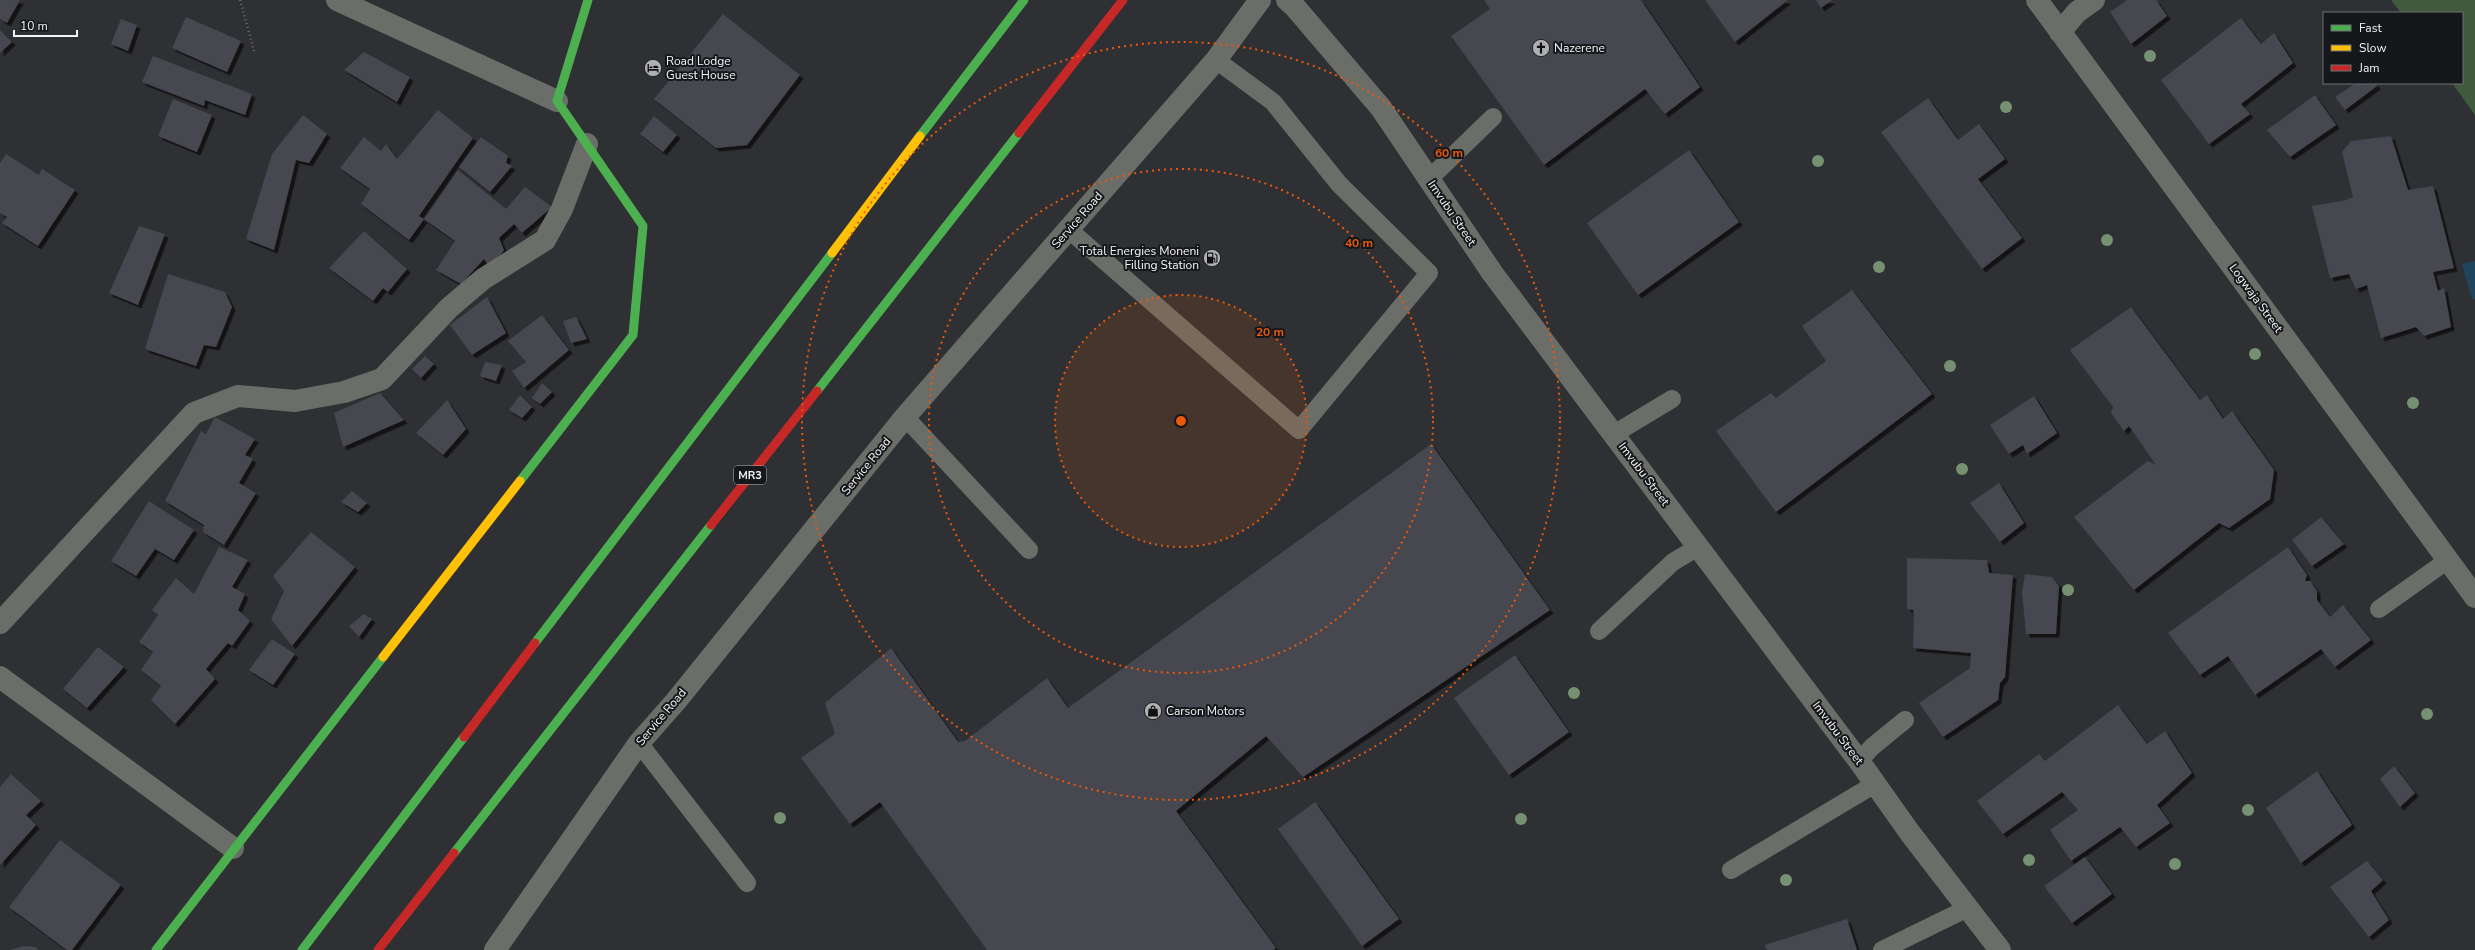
<svg xmlns="http://www.w3.org/2000/svg" width="2475" height="950" font-family="'Nunito Sans',sans-serif">
  <style>
    .green { fill: #405a3d }
    .water { fill: #1f445d }
    .building { fill: #46464f; filter: url(#shadow) }
    .lines { fill: none; stroke-linecap: round; stroke-linejoin: round }
    .path { stroke: #6a6c6a; stroke-width: 2.5; stroke-dasharray: 1 3; stroke-linecap: butt }
    .lane { stroke: #6b6d68; stroke-width: 18 }
    .street { stroke: #6b6d68; stroke-width: 22 }
    .fast { stroke: #4caf50; stroke-width: 9 }
    .slow { stroke: #ffc107; stroke-width: 9 }
    .jam { stroke: #c62828; stroke-width: 9 }
    .tree { fill: #759172 }
    .ring { fill: none; stroke: #e8590c; stroke-width: 2; stroke-dasharray: 2 4 }
    .labels { text-anchor: middle; stroke-width: 4; stroke-linejoin: round; paint-order: stroke }
    .shield { fill: #16171a; stroke: #b1b2b6; stroke-width: 1 }
    .shield-label { font-size: 11px; font-weight: bold; fill: #f4f5f9 }
    .poi-label { font-size: 12px; fill: #f4f5f9; stroke: #16171a; text-anchor: start }
    .street-label { font-size: 12px; fill: #f4f5f9; stroke: #16171a }
    .centre { fill: #e8590c; stroke: #16171a; stroke-width: 2 }
    .ring-label { font-size: 12px; text-anchor: middle; font-weight: bold; fill: #e8590c; stroke: #16171a; stroke-width: 4; stroke-linejoin: round; paint-order: stroke }
  </style>
  <defs>
    <filter id="shadow"><feDropShadow dx="3.5" dy="3.5" stdDeviation="0" flood-color="#0009"/></filter>
  </defs>
  <rect width="100%" height="100%" fill="#2f3033"/>
  <path class="green" d="M2391 0H2475V115L2452 83H2462V13H2401Z"/>
  <path class="water" d="M2475 261V299L2472 300 2462 264Z"/>
  <path class="building" d="M0 0H20L7 23 0 19Z
    M1484 0H1641L1700 87 1665 114 1645 89 1544 165 1451 36 1490 9Z
    M1705 0H1788L1735 42Z
    M1816 0H1832L1821 8Z
    M2127 0H2156L2167 16 2131 44 2110 12Z
    M723 14 800 75 747 145 716 148 654 99Z
    M186 17 241 41 227 72 172 48Z
    M2241 18 2261 44 2274 33 2293 63 2241 104 2250 114 2209 144 2161 80Z
    M121 19 137 25 128 51 111 44Z
    M0 30 12 42 0 53Z
    M364 52 410 77 397 102 344 70Z
    M153 56 252 94 245 115 205 100 204 106 142 82Z
    M2356 83H2375L2377 86 2345 110 2335 97Z
    M2315 95 2336 125 2290 157 2267 130Z
    M1928 98 1958 140 1979 124 2005 159 1978 179 2022 238 1982 269 1881 132Z
    M173 99 212 115 197 152 158 136Z
    M438 110 473 138 419 216 424 219 409 240 361 204 370 189 340 168 364 137 381 151 386 144 397 159Z
    M303 115 327 134 309 163 296 160 274 250 246 239 272 154Z
    M654 116 677 135 663 152 640 134Z
    M2391 136 2408 190 2433 186 2454 268 2433 272 2438 291 2444 288 2451 327 2424 336 2416 327 2381 338 2367 285 2356 289 2349 274 2330 278 2312 206 2346 200 2353 197 2342 152 2351 141Z
    M481 137 508 156 506 163 512 166 490 192 459 167Z
    M1689 150 1739 222 1638 295 1587 223Z
    M6 154 39 175 42 169 75 190 38 246 2 223 7 217 0 213V163Z
    M458 170 506 209 525 187 552 207 522 233 514 224 499 238 504 250 491 269 484 259 461 284 436 270 455 241 424 219Z
    M139 226 165 234 138 305 109 293Z
    M364 231 407 269 388 292 383 288 373 301 329 268Z
    M168 274 225 292 232 307 216 347 204 345 196 366 145 349Z
    M1852 290 1932 394 1776 512 1716 431 1771 393 1776 398 1826 361 1802 326Z
    M487 297 506 333 472 355 450 325Z
    M2131 307 2200 400 2207 395 2223 419 2232 411 2274 470 2270 499 2229 528 2219 523 2134 590 2074 517 2148 461 2156 465 2129 426 2124 431 2111 413 2113 407 2070 350Z
    M542 315 569 350 524 388 512 371 526 362 508 341Z
    M576 317 587 339 571 343 563 321Z
    M425 356 434 364 421 378 412 369Z
    M485 362 502 365 496 381 480 376Z
    M542 383 552 392 540 404 532 398Z
    M380 393 404 420 343 447 334 413Z
    M520 395 532 407 522 418 509 410Z
    M2034 396 2057 433 2027 454 2023 445 2009 454 1990 425Z
    M447 400 466 429 443 455 416 433Z
    M215 417 255 439 245 455 253 459 239 483 256 493 224 545 203 532 204 525 165 501 201 431 206 434Z
    M1431 444 1550 610 1303 777 1266 736 1176 811 1276 948 1273 950H987L880 802 850 824 801 758 835 734 825 703 891 648 958 742 965 741 1047 678 1068 708Z
    M1999 483 2024 523 2000 542 1970 503Z
    M352 491 367 503 358 512 341 502Z
    M149 501 194 530 174 560 155 549 136 576 111 561Z
    M2321 517 2344 544 2312 566 2292 540Z
    M311 532 355 567 292 646 271 619 284 591 273 576Z
    M219 547 248 560 232 587 245 594 238 610 250 621 232 646 228 643 206 669 215 679 175 724 151 700 161 686 141 670 153 652 139 642 158 615 152 610 176 578 194 594Z
    M2288 547 2307 575 2305 581H2310L2317 591V600L2330 617 2343 605 2371 640 2335 667 2321 649 2255 695 2228 656 2200 675 2168 633Z
    M1907 558 1987 560 1989 573 2013 575 2005 677 2000 683 1998 700 1943 737 1919 703 1970 668 1971 653 1913 648 1914 615 1913 610 1907 609Z
    M2025 574 2052 577 2059 586 2056 634H2026L2022 592Z
    M364 614 372 619 359 637 349 626Z
    M272 639 295 654 273 685 249 670Z
    M98 647 124 667 87 708 63 689Z
    M1515 655 1569 732 1509 775 1454 698Z
    M2118 705 2147 744 2165 731 2192 773 2157 805 2170 823 2136 847 2120 827 2071 861 2050 830 2078 810 2062 792 2003 834 1977 801 2039 754 2045 761Z
    M2394 766 2415 793 2400 807 2380 779Z
    M2317 771 2352 825 2301 863 2266 808Z
    M11 774 41 801 26 815 36 825 0 865V787Z
    M1315 802 1399 919 1362 946 1278 829Z
    M60 840 121 885 72 950H67L9 907Z
    M2085 857 2112 894 2072 923 2044 886Z
    M2367 861 2383 880 2371 891 2389 920 2369 937 2330 887Z
    M1847 919 1857 950H1767L1765 945Z
    M23 946 36 947 38 950H10Z"/>
  <g class="lines">
    <path class="path" d="M240 0 255 54"/>
    <path class="lane" d="M1429 179 1493 117
      M1068 229 1299 430 1429 273 1339 184 1273 102 1216 60
      M905 417 1029 550
      M1614 434 1672 399
      M2379 609 2448 560
      M1599 631 1673 562 1698 547
      M639 743 747 883
      M1859 761 1872 747 1905 720
      M1731 870 1875 784
      M1882 950 1968 908"/>
    <path class="street" d="M337 0 557 101
      M1287 0 1295 7 1381 108 1493 274 1859 761 1910 833 2000 950
      M2037 0 2475 597
      M2060 32 2077 12 2094 0
      M0 623 194 413 238 396 295 401 344 392 382 379 449 308 483 279 545 240 562 209 587 144
      M0 677 233 848
      M495 950 639 743 676 701 905 417 1216 60 1260 0"/>
    <path class="fast" d="M920 136 1024 0
      M817 391 1019 133
      M520 481 633 335 643 226 557 101 588 0
      M535 643 832 253
      M454 853 711 525
      M156 950 383 657
      M302 950 464 737"/>
    <path class="slow" d="M832 253 920 136
      M383 657 520 481"/>
    <path class="jam" d="M1019 133 1123 0
      M711 525 817 391
      M464 737 535 643
      M378 950 454 853"/>
  </g>
  <g class="tree">
    <circle cx="2150" cy="56" r="6"/>
    <circle cx="2006" cy="107" r="6"/>
    <circle cx="1818" cy="161" r="6"/>
    <circle cx="2107" cy="240" r="6"/>
    <circle cx="1879" cy="267" r="6"/>
    <circle cx="2255" cy="354" r="6"/>
    <circle cx="1950" cy="366" r="6"/>
    <circle cx="2413" cy="403" r="6"/>
    <circle cx="1962" cy="469" r="6"/>
    <circle cx="2068" cy="590" r="6"/>
    <circle cx="1574" cy="693" r="6"/>
    <circle cx="2427" cy="714" r="6"/>
    <circle cx="2248" cy="810" r="6"/>
    <circle cx="780" cy="818" r="6"/>
    <circle cx="1521" cy="819" r="6"/>
    <circle cx="2029" cy="860" r="6"/>
    <circle cx="2175" cy="864" r="6"/>
    <circle cx="1786" cy="880" r="6"/>
  </g>
  <circle cx="1181" cy="421" r="126" fill="#e8590c" fill-opacity=".12"/>
  <g class="ring">
    <circle cx="1181" cy="421" r="126"/>
    <circle cx="1181" cy="421" r="252"/>
    <circle cx="1181" cy="421" r="379"/>
  </g>
  <defs>
    <symbol id="church-disc" viewBox="-11 -11 22 22"><circle r="9.5" fill="#afb0b4" stroke="#16171a"/><path d="M-1.2-6h2.4v3.5h3.3v2.4h-3.3V6h-2.4V-.1h-3.3v-2.4h3.3Z" fill="#111"/></symbol>
    <symbol id="hotel-disc" viewBox="-11 -11 22 22"><circle r="9.5" fill="#afb0b4" stroke="#16171a"/><path d="M-6-4.5h1.5V1H6V5H4.5V3h-9V5H-6ZM-4 0a1.8 1.8 0 1 1 3.6 0ZM.5 0V-2.5h3Q6-2.5 6 0Z" fill="#111"/></symbol>
    <symbol id="fuel-disc" viewBox="-11 -11 22 22"><circle r="9.5" fill="#afb0b4" stroke="#16171a"/><path d="M-5.5-6h7V0h2V4h1.3V-2.5L3-4.5l.8-.8L6-3V5H2.5V1h-1V6h-7ZM-4.2-4.7v3.2H.2V-4.7Z" fill="#111"/></symbol>
    <symbol id="shop-disc" viewBox="-11 -11 22 22"><circle r="9.5" fill="#afb0b4" stroke="#16171a"/><path d="M-5-2.5h2.3a2.7 3.5 0 0 1 5.4 0H5L5.5 6h-11ZM-1.5-2.5h3a1.5 2.3 0 0 0-3 0Z" fill="#111"/></symbol>
  </defs>
  <g fill-rule="evenodd">
    <use href="#church-disc" x="1531" y="38" width="20" height="20"/>
    <use href="#hotel-disc" x="643" y="58" width="20" height="20"/>
    <use href="#fuel-disc" x="1202" y="248" width="20" height="20"/>
    <use href="#shop-disc" x="1143" y="701" width="20" height="20"/>
  </g>
  <g class="labels">
    <rect class="shield" x="734" y="466" width="32" height="18" rx="3"/>
    <g class="shield-label">
      <text x="750" y="479">MR3</text>
    </g>
    <g class="poi-label">
      <text x="1554" y="52">Nazerene</text>
      <text x="666" y="65">Road Lodge<tspan x="666" dy="14">Guest House</tspan></text>
      <text x="1199" y="255" text-anchor="end">Total Energies Moneni<tspan x="1199" dy="14">Filling Station</tspan></text>
      <text x="1166" y="715">Carson Motors</text>
    </g>
    <g class="street-label">
      <text transform="translate(1452 213) rotate(56)" y="4">Imvubu Street</text>
      <text transform="translate(1077 220) rotate(-49)" y="4">Service Road</text>
      <text transform="translate(2256 298) rotate(54)" y="4">Logwaja Street</text>
      <text transform="translate(866 466) rotate(-51)" y="4">Service Road</text>
      <text transform="translate(1644 474) rotate(53)" y="4">Imvubu Street</text>
      <text transform="translate(661 717) rotate(-50)" y="4">Service Road</text>
      <text transform="translate(1838 733) rotate(53)" y="4">Imvubu Street</text>
    </g>
  </g>
  <circle cx="1181" cy="421" r="6" class="centre"/>
  <g class="ring-label">
    <text x="1449" y="157">60 m</text>
    <text x="1359" y="247">40 m</text>
    <text x="1270" y="336">20 m</text>
  </g>
  <rect x="2323" y="12" width="140" height="72" fill="#16171a" stroke="#6f7073"/>
  <rect x="2331" y="25" width="20" height="6" fill="#4caf50" stroke="#6f7073"/>
  <text x="2359" y="32" font-size="12" fill="#f4f5f9">Fast</text>
  <rect x="2331" y="45" width="20" height="6" fill="#ffc107" stroke="#6f7073"/>
  <text x="2359" y="52" font-size="12" fill="#f4f5f9">Slow</text>
  <rect x="2331" y="65" width="20" height="6" fill="#c62828" stroke="#6f7073"/>
  <text x="2359" y="72" font-size="12" fill="#f4f5f9">Jam</text>
  <path d="M14 30v6h63v-6" fill="none" stroke="#f4f5f9" stroke-width="2"/>
  <text x="20" y="30" font-size="12" fill="#f4f5f9" stroke="#16171a" stroke-width="3" paint-order="stroke">10 m</text>
</svg>
